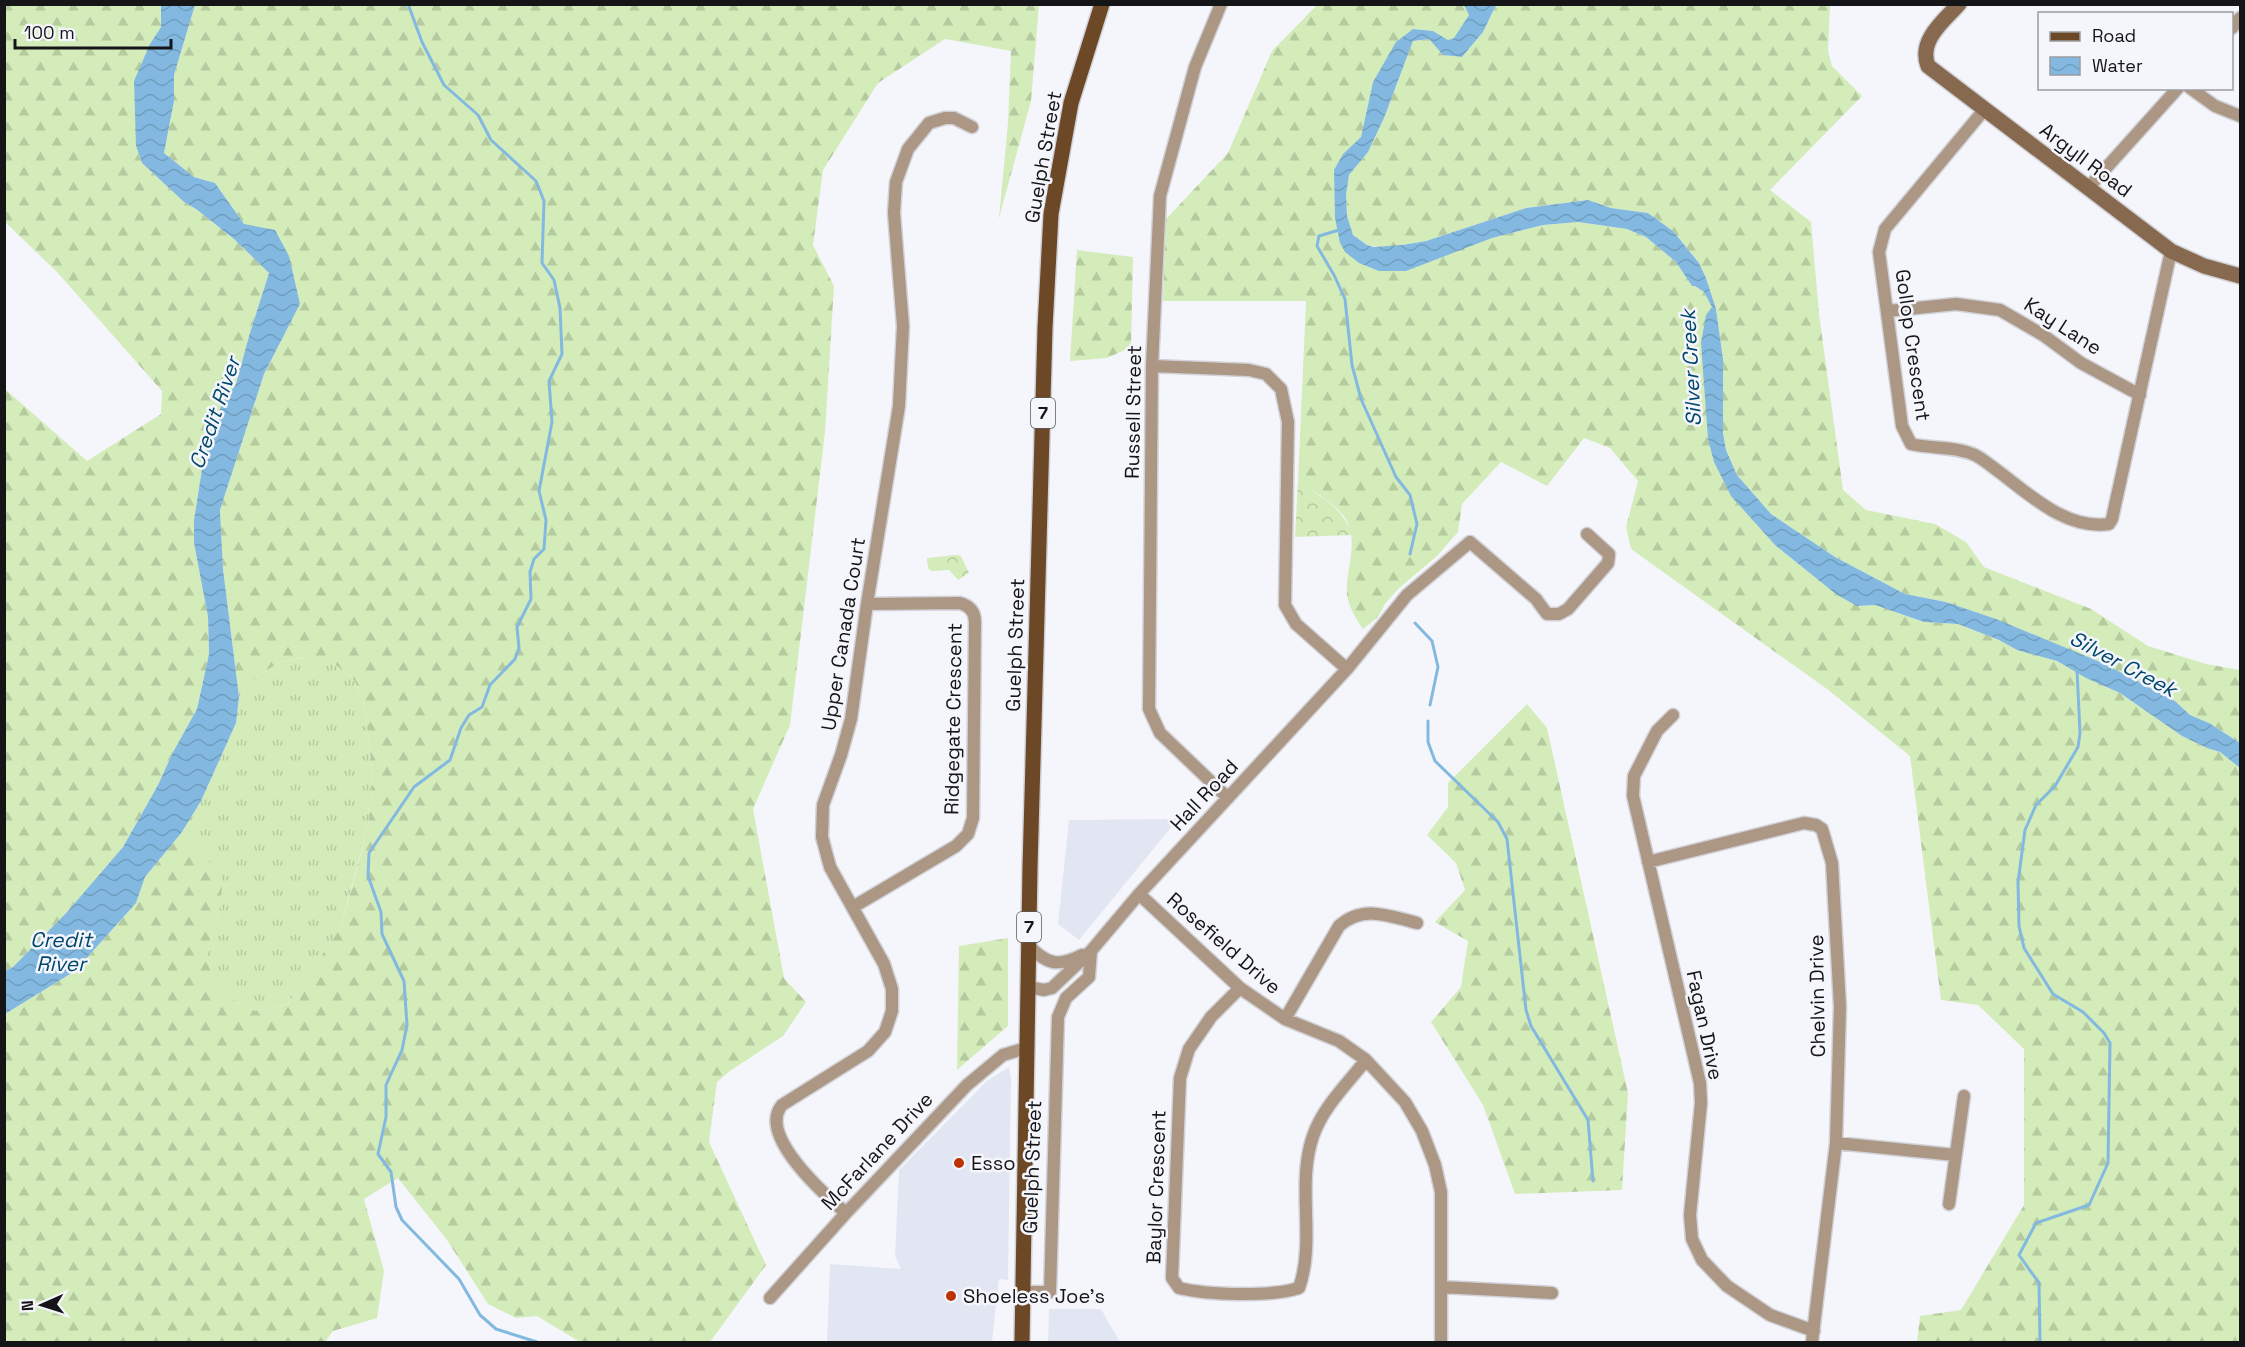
<svg xmlns="http://www.w3.org/2000/svg" width="2245" height="1347" font-family="'Space Grotesk',sans-serif">
  <style>
    .built { fill: #e2e6f2 }
    .grass { fill: url(#grass-tufts) }
    .forest { fill: url(#forest-firs) }
    .park { fill: url(#park-crowns) }
    .water { fill: url(#water-waves) }
    .lines { fill: none; stroke-linecap: round; stroke-linejoin: round }
    .stream { stroke: #83b9e0; stroke-width: 3 }
    .street-casing { stroke: #d1d2d7; stroke-width: 15 }
    .secondary-casing { stroke: #d1d2d7; stroke-width: 18 }
    .primary-casing { stroke: #d1d2d7; stroke-width: 18 }
    .street { stroke: #ac9785; stroke-width: 12 }
    .secondary { stroke: #87694f; stroke-width: 15 }
    .primary { stroke: #6c4827; stroke-width: 15 }
    .poi-dot { fill: #bb3301; stroke: #f5f6fc; stroke-width: 2 }
    .labels { text-anchor: middle; stroke-width: 5; stroke-linejoin: round; paint-order: stroke }
    .shield { fill: #f5f6fc; stroke: #58585c; stroke-width: 1.5 }
    .shield-label { font-size: 18px; font-weight: bold; fill: #151517 }
    .street-label { font-size: 20px; fill: #151517; stroke: #f5f6fc }
    .poi-label { font-size: 20px; fill: #151517; stroke: #f5f6fc; text-anchor: start }
    .water-label { font-size: 21px; font-style: italic; fill: #01476c; stroke: #f5f6fc }
  </style>
  <defs>
    <pattern id="grass-tufts" width="24" height="20" patternUnits="userSpaceOnUse" patternTransform="scale(1.5)"><rect width="24" height="20" fill="#d4ecba"/><path d="M3 7l-1-3M5 7V3M7 7l1-3M15 17l-1-3M17 17v-4M19 17l1-3" fill="none" stroke="#b5ca9f"/></pattern>
    <pattern id="forest-firs" width="22" height="20" patternUnits="userSpaceOnUse" patternTransform="scale(1.5)"><rect width="22" height="20" fill="#d4ecba"/><path d="M5 1l3.5 6h-7zM16 11l3.5 6h-7z" fill="#b5ca9f"/></pattern>
    <pattern id="park-crowns" width="20" height="18" patternUnits="userSpaceOnUse" patternTransform="scale(1.5)"><rect width="20" height="18" fill="#d4ecba"/><path d="M2 6a3 3 0 1 1 6 0M12 15a3 3 0 1 1 6 0" fill="none" stroke="#b5ca9f"/></pattern>
    <pattern id="water-waves" width="16" height="10" patternUnits="userSpaceOnUse" patternTransform="scale(1.5)"><rect width="16" height="10" fill="#83b9e0"/><path d="M0 5q4-4 8 0t8 0" fill="none" stroke="#709ebf"/></pattern>
  </defs>
  <rect width="100%" height="100%" fill="#f5f6fc"/>
  <path class="built" d="M1178 819 1079 940 1058 924 1069 820Z
    M1009 1067 1011 1080 1008 1280 999 1279 992 1342H827L830 1264 901 1269 895 1256 899 1170 987 1081Z
    M1049 1309H1101L1120 1342H1048Z"/>
  <path class="grass" d="M306 657 336 665 355 681 365 707 373 778 368 826 340 929 288 1004 255 1011 218 992 206 955 219 913 204 855 188 844 182 832 201 801 236 723 239 697 256 677 280 662Z"/>
  <path class="forest" d="M5 5H161V27L150 44 136 146 142 163 184 202 196 209 234 239 269 273 249 336 236 384 222 403 204 456 194 520V543L208 617 209 654 197 709 172 754 158 785 123 847 68 911 13 967 5 971V389L87 461 161 414 162 391 57 272 5 222Z
    M195 5H1039L1031 101 999 218 1008 123 1011 51 945 39 878 83 823 170 813 245 834 286 825 432 790 725 753 809 784 978 806 1002 783 1036 730 1071 717 1082 709 1142 766 1265 710 1342H580L537 1316 516 1318 488 1304 447 1240 398 1178 364 1199 384 1271 377 1318 333 1331 325 1342H5V1014L75 971 136 903 145 877 182 832 188 844 204 854 223 881 219 913 206 955 218 991 255 1011 288 1004 340 929 350 894 368 826 373 778 365 707 355 681 336 665 305 657 280 662 256 677 239 697 223 569 220 510 264 374 300 304 215 183 194 177 164 153 174 101V75Z
    M1317 5H1464L1469 15 1454 39 1448 40 1433 31 1413 29 1373 82 1361 137 1343 154 1345 252 1492 238 1543 225 1578 222 1627 229 1646 237 1676 262 1692 286H1695L1704 292 1713 308 1708 440 1776 546 1837 595 1857 606 1875 605 1924 622 1958 624 1999 640 2017 650 2057 661 2086 678 2120 693 2182 736 2207 748 2220 752 2240 768V1342H1917L1920 1316 1961 1310 2024 1205V1049L1978 1005 1941 1000 1910 756 1827 689 1631 549 1626 527 1638 481 1610 448 1584 438 1547 486 1501 462 1462 504 1458 532 1437 556 1398 589 1385 604 1378 617 1363 629C1356 619 1349 607 1347 595 1345 569 1360 542 1345 518 1334 502 1314 492 1298 481L1306 301H1163L1166 219 1228 153 1272 51Z
    M1496 5H1830L1828 51 1832 66 1862 96 1770 190 1811 222 1819 314 1843 490 1866 510 1935 524 1966 542 1984 567 2091 609 2148 646 2206 664 2240 670V743L2209 723 2190 715 2175 701 2105 664 1995 619 1946 602 1905 594 1835 557 1771 514 1737 475 1726 450 1723 433V359L1716 309 1706 278 1699 263 1673 231 1648 213 1611 208 1588 200 1526 208 1426 241 1384 248 1367 245 1353 235 1347 219 1346 195 1349 175 1368 152 1384 118 1413 41 1429 39 1443 55 1462 57 1483 32Z
    M1077 250 1133 257 1131 347 1107 358 1070 361Z
    M1527 704 1547 728 1628 1093 1622 1190 1515 1194 1483 1105 1431 1022 1461 987 1468 941 1435 922 1465 890 1456 863 1427 835 1448 807V783Z
    M1008 938V1026L957 1070 959 946Z"/>
  <path class="park" d="M1298 481C1324 499 1340 505 1353 535L1295 537Z
    M957 555 961 556 969 573 958 580 949 570 931 571 928 568 927 558Z"/>
  <path class="water" d="M161 5H195L174 75V101L164 153 194 177 215 183 244 224 275 230 289 256 300 304 264 374 220 510 223 569 239 697 236 723 201 801 182 832 145 877 136 903 75 971 5 1014V971L13 967 68 911 123 847 158 785 172 754 197 709 209 654 208 617 194 543V520L204 456 222 403 236 384 249 336 269 273 234 239 196 209 184 202 142 163 136 146 134 81 150 44 161 27Z
    M1464 5H1496L1483 32 1462 57 1443 55 1429 39 1413 41 1384 118 1368 152 1349 175 1346 195 1347 216 1353 235 1367 245 1374 247 1402 245 1426 241 1526 208 1588 200 1611 208 1648 213 1673 231 1699 263 1706 278 1716 309 1723 359V433L1726 450 1737 475 1771 514 1835 557 1905 594 1946 602 1996 619 2105 664 2175 701 2190 715 2209 723 2240 743V768L2220 752 2207 748 2182 736 2120 693 2086 678 2057 661 2017 650 1999 640 1958 624 1924 622 1875 605 1857 606 1837 595 1776 546 1731 496 1714 462 1708 439 1701 343 1706 315 1712 307 1704 292 1695 286H1692L1676 262 1646 237 1627 229 1578 222 1543 225 1492 238 1406 271H1379L1359 263 1345 252 1340 243 1335 218 1334 170 1343 154 1361 137 1373 82 1396 42 1413 29 1433 31 1448 40 1454 38 1469 15Z"/>
  <g class="lines">
    <path class="stream" d="M408 4 422 42 444 85 478 115 491 140 536 181 544 201 542 263 554 280 560 308 562 354 549 381 552 422 539 491 546 520 544 549 534 559 530 572 531 599 517 627 519 648 515 659 490 685 482 707 469 715 461 728 450 760 414 787 369 853 368 876 381 912 382 934 404 981 407 1025 402 1050 386 1085V1117L378 1154 391 1172 396 1207 402 1220 459 1279 480 1315 496 1329 537 1342
      M1339 230 1319 236 1317 246 1334 275 1345 299 1352 365 1361 399 1396 477 1410 495 1417 524 1410 554
      M1415 623 1432 641 1438 667 1430 705
      M1428 721V742L1435 761 1498 822 1507 839 1526 1010 1531 1026 1588 1120 1593 1181
      M2040 1342 2039 1283 2019 1255 2036 1223 2089 1205 2108 1163 2110 1043 2104 1033 2083 1012 2053 994 2024 948 2019 926 2018 882 2025 830 2036 805 2055 786 2078 747 2080 733 2077 670"/>
    <defs>
      <path id="street" d="M1221 4 1195 67 1160 196 1152 366 1149 709 1160 733 1228 798
        M2232 28 2240 18
        M2190 88 2215 106 2240 116
        M1984 110 1885 229 1879 252 1902 426 1911 444C1932 449 1955 446 1975 455 1983 459 1991 466 1998 471 2030 495 2066 530 2109 524L2112 519 2171 251
        M2089 187 2178 88
        M1888 311 1956 304 2000 310 2043 335 2081 363 2140 395
        M1152 366 1249 370 1266 374 1281 389 1288 422 1285 605 1296 624 1347 669
        M1673 715 1657 731 1634 776 1633 796 1700 1083 1701 1103 1690 1215 1692 1239 1702 1260 1727 1286 1770 1315 1814 1331
        M1648 862 1804 823 1816 825 1822 829 1832 863 1840 1007 1836 1143 1812 1342
        M1139 894 1240 988 1285 1019 1339 1041 1366 1060 1405 1102 1422 1131 1435 1165 1441 1192V1342
        M853 907 956 846 968 834 973 818 975 622C975 612 970 606 960 603L867 604
        M1028 945C1047 965 1058 967 1082 955
        M1028 987 1044 990 1052 988 1091 951 1139 894 1347 669 1407 595 1470 542 1536 599 1547 614H1559L1568 609 1608 563 1609 554 1587 534
        M1240 988 1211 1017 1189 1049 1180 1078 1172 1278 1179 1288C1207 1295 1272 1297 1299 1288 1316 1240 1296 1185 1313 1136 1323 1107 1347 1084 1366 1060
        M1285 1019 1339 926C1363 904 1389 916 1417 923
        M1836 1143 1955 1155
        M1949 1204 1964 1096
        M846 1213C825 1195 757 1135 782 1105L868 1051 885 1032 892 1011V989L884 964 830 867 822 837 823 805 841 755 851 719 867 604 899 406 903 326 894 213 896 182 908 149 929 123 945 118H954L972 127
        M1442 1287 1552 1293
        M1023 1292H1050L1058 1017 1066 998 1089 977 1091 951
        M770 1298 846 1213 967 1085 1003 1055 1026 1048"/>
      <path id="secondary" d="M1959 4C1944 21 1918 40 1928 66L2171 251 2204 266 2240 276"/>
      <path id="primary" d="M1022 1342 1030 868 1045 328 1051 214 1071 103 1102 4"/>
    </defs>
    <use href="#street" class="street-casing"/>
    <use href="#secondary" class="secondary-casing"/>
    <use href="#primary" class="primary-casing"/>
    <use href="#street" class="street"/>
    <use href="#secondary" class="secondary"/>
    <use href="#primary" class="primary"/>
  </g>
  <g class="poi-dot">
    <circle cx="959" cy="1163" r="6"/>
    <circle cx="951" cy="1296" r="6"/>
  </g>
  <g class="labels">
    <g class="shield">
      <rect x="1031" y="398" width="24" height="30" rx="4.5"/>
      <rect x="1017" y="912" width="24" height="30" rx="4.5"/>
    </g>
    <g class="shield-label">
      <text x="1043" y="419">7</text>
      <text x="1029" y="933">7</text>
    </g>
    <g class="street-label">
      <text transform="translate(1043 157) rotate(-80)" y="7">Guelph Street</text>
      <text transform="translate(2086 160) rotate(37)" y="7">Argyll Road</text>
      <text transform="translate(2063 326) rotate(33)" y="7">Kay Lane</text>
      <text transform="translate(1913 345) rotate(82)" y="7">Gollop Crescent</text>
      <text transform="translate(1133 412) rotate(-89)" y="7">Russell Street</text>
      <text transform="translate(843 634) rotate(-81)" y="7">Upper Canada Court</text>
      <text transform="translate(1015 645) rotate(-88)" y="7">Guelph Street</text>
      <text transform="translate(953 719) rotate(-89)" y="7">Ridgegate Crescent</text>
      <text transform="translate(1204 795) rotate(-47)" y="7">Hall Road</text>
      <text transform="translate(1224 943) rotate(41)" y="7">Rosefield Drive</text>
      <text transform="translate(1817 996) rotate(-91)" y="7">Chelvin Drive</text>
      <text transform="translate(1705 1025) rotate(78)" y="7">Fagan Drive</text>
      <text transform="translate(877 1151) rotate(-47)" y="7">McFarlane Drive</text>
      <text transform="translate(1032 1167) rotate(-88)" y="7">Guelph Street</text>
      <text transform="translate(1156 1187) rotate(-88)" y="7">Baylor Crescent</text>
    </g>
    <g class="poi-label">
      <text x="971" y="1170">Esso</text>
      <text x="963" y="1303">Shoeless Joe's</text>
    </g>
    <g class="water-label">
      <text transform="translate(1691 368) rotate(-93)" y="7">Silver Creek</text>
      <text transform="translate(215 413) rotate(-71)" y="7">Credit River</text>
      <text transform="translate(2123 664) rotate(28)" y="7">Silver Creek</text>
      <text x="61" y="947">Credit<tspan x="61" dy="24">River</tspan></text>
    </g>
  </g>
  <rect width="2245" height="1347" fill="none" stroke="#151517" stroke-width="12"/>
  <rect x="2038" y="12" width="195" height="78" fill="#f5f6fc" stroke="#9b9ca0" stroke-width="1.5"/>
  <rect x="2050" y="32" width="30" height="9" fill="#6c4827" stroke="#9b9ca0" stroke-width="1.5"/>
  <text x="2092" y="42" font-size="18" fill="#151517">Road</text>
  <rect x="2050" y="57" width="30" height="18" fill="url(#water-waves)" stroke="#9b9ca0" stroke-width="1.5"/>
  <text x="2092" y="72" font-size="18" fill="#151517">Water</text>
  <g transform="translate(42 1305) rotate(267)" stroke="#f5f6fc" stroke-width="4.5" paint-order="stroke">
  <path d="M0-4.5L10 22L0 15L-10 22Z" fill="#151517"/>
  <text y="-9" font-size="16" font-weight="bold" text-anchor="middle" fill="#151517">N</text>
  </g>
  <path d="M15 39v9h156v-9" fill="none" stroke="#151517" stroke-width="3"/>
  <text x="24" y="39" font-size="18" fill="#151517" stroke="#f5f6fc" stroke-width="4.5" paint-order="stroke">100 m</text>
</svg>
